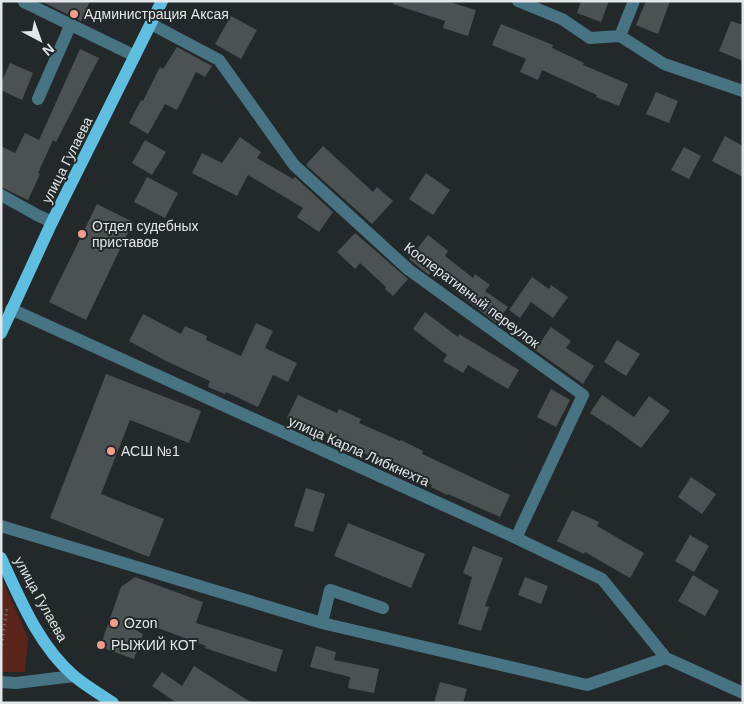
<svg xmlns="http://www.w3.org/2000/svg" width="744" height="704" font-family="Arial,sans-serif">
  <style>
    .green { fill: #5c251c }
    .building { fill: #4c5254 }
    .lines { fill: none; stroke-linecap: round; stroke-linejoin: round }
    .path { stroke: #787c7e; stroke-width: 3; stroke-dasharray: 1 4; stroke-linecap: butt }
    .minor { stroke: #487383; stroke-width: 12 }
    .major { stroke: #60bee0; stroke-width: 12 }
    .poi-dot { fill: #f49d8d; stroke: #23292b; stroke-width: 2 }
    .labels { text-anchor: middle; stroke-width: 4; stroke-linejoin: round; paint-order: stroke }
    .poi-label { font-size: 14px; fill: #e3e6e8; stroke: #23292b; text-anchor: start }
    .street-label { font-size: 14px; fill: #e3e6e8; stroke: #23292b }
  </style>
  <rect width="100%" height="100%" fill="#23292b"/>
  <path class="green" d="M1 577 28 638 25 672H1Z"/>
  <path class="building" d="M41 1H90L81 21Z
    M393 1H446L476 10 468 36 443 28 445 21 393 4Z
    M581 1H609L601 22 577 13Z
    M646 1H670L658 34 636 25Z
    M231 16 257 30 241 59 215 44Z
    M731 21 743 25V61L719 51Z
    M501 24 553 45 552 48 584 63 583 65 628 84 619 106 596 97 597 95 542 70 538 80 520 72 526 59 492 45Z
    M177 47 212 66 205 77 196 72 177 110 165 104 148 134 129 123 141 100 143 101 160 67 163 69Z
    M80 49 99 58 56 142 53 140 38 173 40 174 28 200 1 187V146L15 153 25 133 39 140Z
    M10 63 33 73 22 100 1 90V83Z
    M656 92 678 101 669 123 646 114Z
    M725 136 743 146V177L712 161Z
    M240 137 261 152 257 158 293 179 295 177 333 212 319 232 297 217 303 208 248 175 237 196 192 173 202 153 222 163Z
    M145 140 166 152 152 175 132 163Z
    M323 146 373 192 377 187 393 201 372 224 306 165Z
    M684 147 701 156 689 179 671 170Z
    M426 173 450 190 433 215 409 199Z
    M147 177 178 193 165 218 134 202Z
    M97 204 133 222 86 320 49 302Z
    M355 233 408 279 393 296 385 289 386 287 360 263 355 269 337 252Z
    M428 235 448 251 445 256 473 278 475 274 490 285 485 291 508 307 496 323 431 272 429 275 409 259Z
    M532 277 549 289 551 285 568 297 553 318 531 302 520 318 509 310Z
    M425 312 458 337 459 334 519 370 508 389 468 365 463 373 443 361 447 355 413 329Z
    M143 314 181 334 185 326 207 336 206 340 241 356 256 323 273 331 265 348 297 363 288 382 273 375 258 407 226 392 225 394 208 387 210 381 168 362 129 341Z
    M551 327 571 341 566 348 594 366 583 384 535 350Z
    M617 340 640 354 626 376 604 362Z
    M106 374 201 411 189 443 130 420 101 494 164 519 149 557 50 518Z
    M551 389 570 400 556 427 537 417Z
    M298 395 337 413 339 409 361 419 359 423 400 441 401 440 423 451 422 454 510 495 500 517 448 494 447 495 431 487 432 485 368 454V455L352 448 353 446 307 425 306 427 287 418Z
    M602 395 634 417 649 396 670 411 641 448 608 424V425L590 413Z
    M691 477 716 494 702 514 678 497Z
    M306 488 325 494 313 532 294 526Z
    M572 510 599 522 597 526 644 553 630 578 585 552 584 554 557 541Z
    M348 523 425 554 411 588 334 556Z
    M690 535 709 546 694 572 675 561Z
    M473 546 503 558 485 606 489 607 481 631 458 624 472 577 463 573Z
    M693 575 719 591 705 616 678 601Z
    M135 577 203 602 196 623 283 650 276 672 205 648 206 646 147 624 145 629 135 626 134 629 143 634 134 659 100 647 121 587Z
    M525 577 548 586 541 604 518 595Z
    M316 646 336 652 334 660 379 669 374 693 348 688 350 677 310 667Z
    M194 666 252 703H177L152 686 162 672 182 686Z
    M440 682 467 689 463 703H434Z"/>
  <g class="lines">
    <path class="path" d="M1 650 7 607"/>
    <path class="minor" d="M518 1 562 19 590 38 620 36 664 64 743 91
      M24 2 135 56
      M151 24 219 60 294 165 409 270 583 395 516 538
      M620 36 634 1
      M38 99 71 24
      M1 195 37 215 52 222
      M11 309 516 538 602 579 666 658 743 693
      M1 526 322 623 587 685 666 658
      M322 623 330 590 383 608
      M1 682 16 683 74 676"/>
    <path class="major" d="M1 333 52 222 162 1
      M1 558C20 599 39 646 74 676 86 686 100 694 113 703"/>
  </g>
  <g class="poi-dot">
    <circle cx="74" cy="14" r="5"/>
    <circle cx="82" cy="234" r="5"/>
    <circle cx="111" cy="451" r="5"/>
    <circle cx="114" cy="623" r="5"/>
    <circle cx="101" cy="645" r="5"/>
  </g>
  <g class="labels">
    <g class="poi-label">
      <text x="84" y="19">Администрация Аксая</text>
      <text x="92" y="231">Отдел судебных<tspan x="92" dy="16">приставов</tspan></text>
      <text x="121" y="456">АСШ №1</text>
      <text x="124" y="628">Ozon</text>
      <text x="111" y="650">РЫЖИЙ КОТ</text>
    </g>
    <g class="street-label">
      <text transform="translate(67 160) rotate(-63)" y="5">улица Гулаева</text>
      <text transform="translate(472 295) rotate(37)" y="5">Кооперативный переулок</text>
      <text transform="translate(359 451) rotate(24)" y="5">улица Карла Либкнехта</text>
      <text transform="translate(41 599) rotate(61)" y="5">улица Гулаева</text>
    </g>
  </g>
  <rect width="744" height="704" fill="none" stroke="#e3e6e8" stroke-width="5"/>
  <g transform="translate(40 40) rotate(139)" stroke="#23292b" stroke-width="4" paint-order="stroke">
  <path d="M0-4L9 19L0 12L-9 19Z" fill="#e3e6e8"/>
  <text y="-8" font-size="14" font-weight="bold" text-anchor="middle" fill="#e3e6e8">N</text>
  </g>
</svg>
